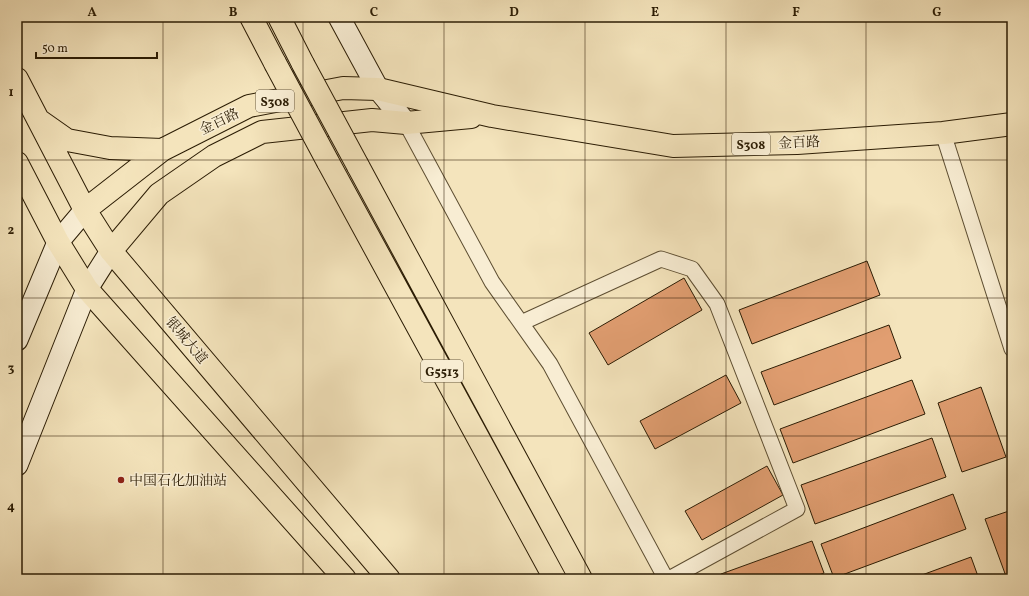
<svg xmlns="http://www.w3.org/2000/svg" width="1029" height="596" font-family="Vollkorn,'Noto Serif SC',serif">
  <style>
    .building { fill: #e19e71; stroke: #2b1c04 }
    .lines { fill: none; stroke-linecap: round; stroke-linejoin: round }
    .street-casing { stroke: #5d4e32; stroke-width: 17 }
    .secondary-casing { stroke: #2b1c04; stroke-width: 23 }
    .primary-casing { stroke: #2b1c04; stroke-width: 24 }
    .highway-casing { stroke: #2b1c04; stroke-width: 24 }
    .street { stroke: #f8edd3; stroke-width: 15 }
    .secondary { stroke: #f8edd3; stroke-width: 21 }
    .primary { stroke: #f4e4bc; stroke-width: 22 }
    .highway { stroke: #f4e4bc; stroke-width: 22 }
    .highway-bridge-casing { stroke: #2b1c04; stroke-width: 24; stroke-linecap: butt }
    .highway-bridge { stroke: #f4e4bc; stroke-width: 22 }
    .grid { fill: none; stroke: #2b1c04; stroke-width: 1; stroke-opacity: 0.55 }
    .poi-dot { fill: #8f2418; stroke: #f8edd3; stroke-width: 1.5 }
    .labels { text-anchor: middle; stroke-width: 3; stroke-linejoin: round; paint-order: stroke }
    .shield { fill: #f8edd3; stroke: #685b42; stroke-width: 1 }
    .shield-label { font-size: 13px; font-weight: bold; fill: #2b1c04 }
    .street-label { font-size: 14px; fill: #2b1c04; stroke: #f8edd3 }
    .poi-label { font-size: 14px; fill: #2b1c04; stroke: #f8edd3; text-anchor: start }
    .neatline { fill: none; stroke: #2b1c04; stroke-width: 1.5 }
    .grid-label { font-size: 13px; text-anchor: middle; font-weight: bold; fill: #2b1c04 }
  </style>
  <rect width="100%" height="100%" fill="#f4e4bc"/>
  <filter id="stains"><feTurbulence type="fractalNoise" baseFrequency=".005" numOctaves="4"/><feColorMatrix values="0 0 0 0 .2 0 0 0 0 .09 0 0 0 0 .02 0 0 0 .5 -.17"/></filter>
  <radialGradient id="worn" r=".72"><stop offset=".6" stop-color="#630" stop-opacity="0"/><stop offset="1" stop-color="#630" stop-opacity=".3"/></radialGradient>
  <path class="building" d="M867 261 880 295 752 344 739 310Z
    M684 278 702 310 608 365 589 333Z
    M889 325 901 358 774 405 761 372Z
    M726 375 741 403 655 449 640 421Z
    M912 380 925 414 793 463 780 429Z
    M981 387 1006 457 962 472 938 403Z
    M932 438 946 477 815 524 801 485Z
    M767 466 783 495 702 540 685 511Z
    M953 494 966 529 834 578 821 544Z
    M1012 510V579H1007L985 519Z
    M812 541 824 573 808 579H723L721 574Z
    M971 557 979 579H911Z"/>
  <g class="lines">
    <defs>
      <path id="street" d="M406 123 492 282 550 364 666 579
        M943 133 1012 349
        M521 323 661 259 692 269 717 304 797 509 669 579"/>
      <path id="secondary" d="M339 17 378 89 406 123
        M17 340 58 242 85 210
        M17 465 87 289 111 251"/>
      <path id="primary" d="M17 79 85 210 111 251 389 579
        M40 121 67 140 110 148 162 150
        M17 163 58 242 87 289 345 579
        M85 210 162 150 249 106 343 88 378 89 492 116 673 146 797 143 943 133 1012 124
        M111 251 159 194 214 156 262 132 372 120 406 123 471 117"/>
      <path id="highway" d="M251 17 275 63
        M279 17 303 64
        M328 162 555 579
        M358 166 581 579"/>
    </defs>
    <use href="#street" class="street-casing"/>
    <use href="#secondary" class="secondary-casing"/>
    <use href="#primary" class="primary-casing"/>
    <use href="#highway" class="highway-casing"/>
    <use href="#street" class="street"/>
    <use href="#secondary" class="secondary"/>
    <use href="#primary" class="primary"/>
    <use href="#highway" class="highway"/>
    <defs>
      <path id="highway-bridge" d="M275 63 328 162
        M303 64 358 166"/>
    </defs>
    <use href="#highway-bridge" class="highway-bridge-casing"/>
    <use href="#highway-bridge" class="highway-bridge"/>
  </g>
  <path class="grid" d="M163 17V579M303 17V579M444 17V579M585 17V579M726 17V579M866 17V579M17 160H1012M17 298H1012M17 436H1012"/>
  <circle class="poi-dot" cx="121" cy="480" r="4"/>
  <g class="labels">
    <g class="shield">
      <rect x="256" y="90" width="38" height="22" rx="3"/>
      <rect x="732" y="133" width="38" height="22" rx="3"/>
      <rect x="421" y="360" width="42" height="22" rx="3"/>
    </g>
    <g class="shield-label">
      <text x="275" y="106">S308</text>
      <text x="751" y="149">S308</text>
      <text x="442" y="376">G5513</text>
    </g>
    <g class="street-label">
      <text transform="translate(219 121) rotate(-26)" y="5">金百路</text>
      <text transform="translate(799 142) rotate(-3)" y="5">金百路</text>
      <text transform="translate(187 340) rotate(50)" y="5">银城大道</text>
    </g>
    <g class="poi-label">
      <text x="129" y="485">中国石化加油站</text>
    </g>
  </g>
  <rect width="1029" height="596" fill="none" stroke="#f4e4bc" stroke-width="44"/>
  <path d="M36 52v6h121v-6" fill="none" stroke="#2b1c04" stroke-width="2"/>
  <text x="42" y="52" font-size="12" fill="#2b1c04" stroke="#f8edd3" stroke-width="3" paint-order="stroke">50 m</text>
  <rect x="22" y="22" width="985" height="552" class="neatline"/>
  <g class="grid-label">
    <text x="92" y="16">A</text>
    <text x="233" y="16">B</text>
    <text x="374" y="16">C</text>
    <text x="514" y="16">D</text>
    <text x="655" y="16">E</text>
    <text x="796" y="16">F</text>
    <text x="937" y="16">G</text>
    <text x="11" y="96">1</text>
    <text x="11" y="234">2</text>
    <text x="11" y="372">3</text>
    <text x="11" y="510">4</text>
  </g>
  <rect width="100%" height="100%" filter="url(#stains)"/>
  <rect width="100%" height="100%" fill="url(#worn)"/>
</svg>
